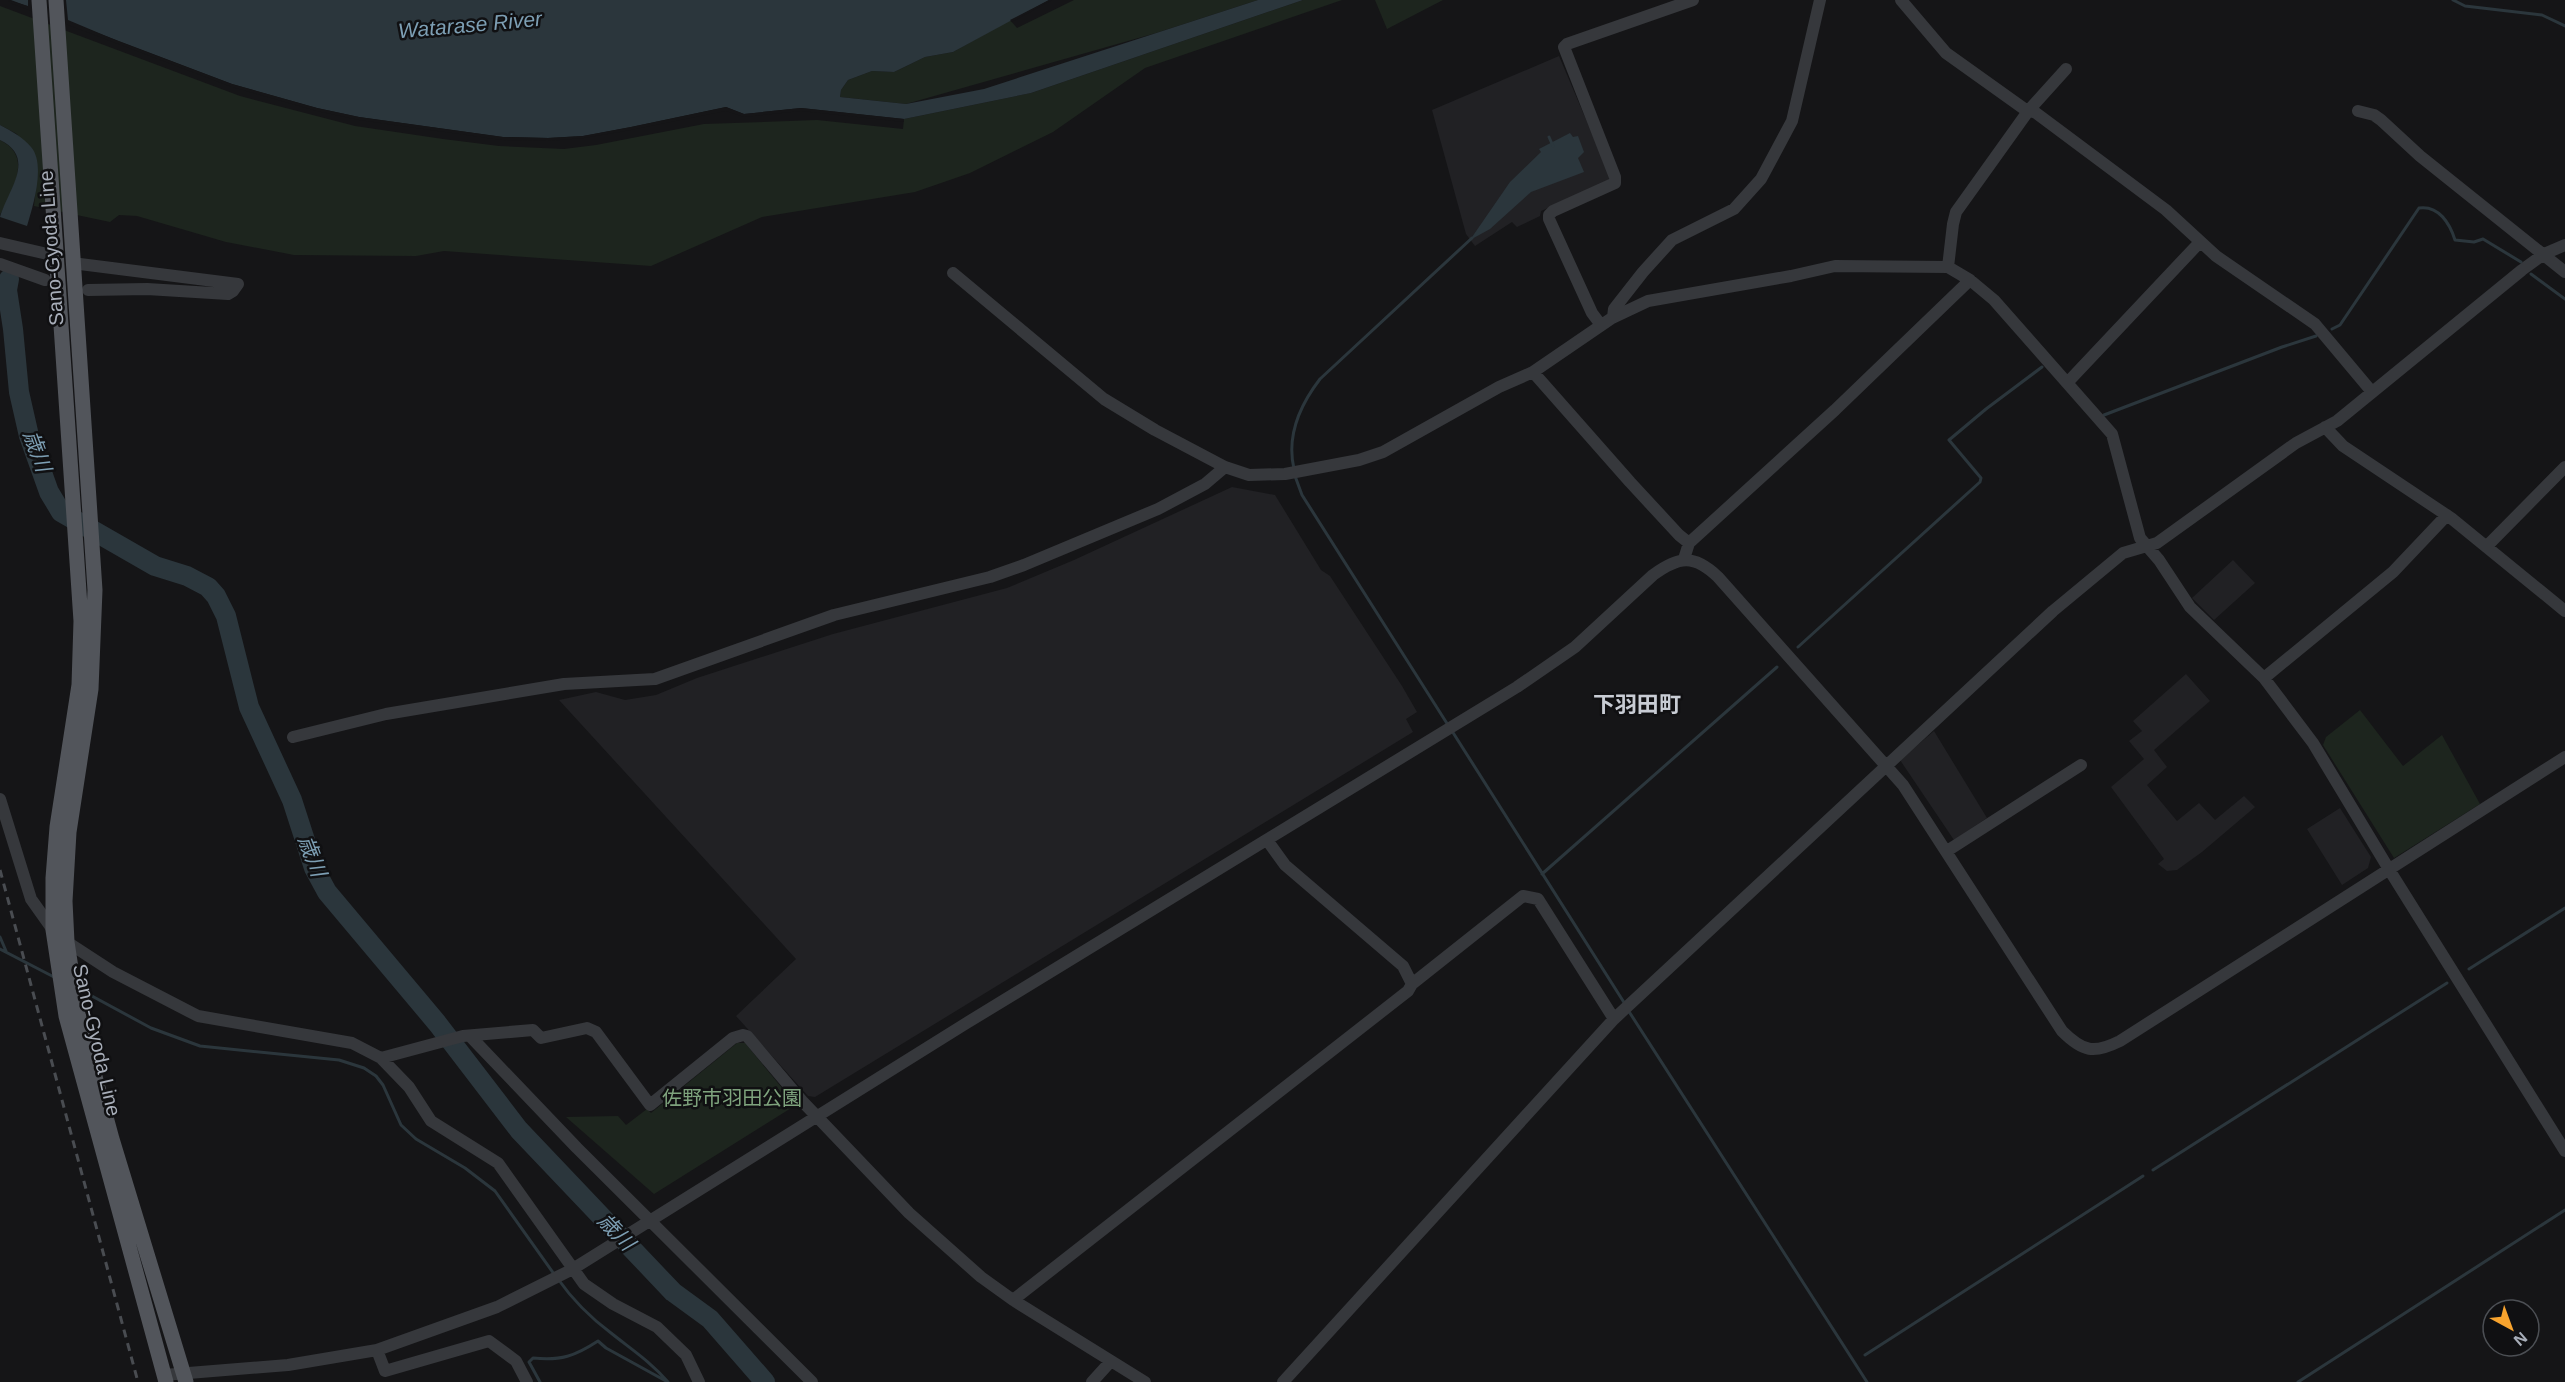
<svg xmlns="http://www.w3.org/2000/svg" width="2565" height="1382" font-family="Arial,'Noto Sans JP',sans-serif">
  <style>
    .built { fill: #212124 }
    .green { fill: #1d251e }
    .water { fill: #2b363c }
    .pier { fill: #151517 }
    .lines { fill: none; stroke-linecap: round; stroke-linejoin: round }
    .stream { stroke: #2b363c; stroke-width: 3 }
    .river { stroke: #2b363c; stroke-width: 20 }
    .minor { stroke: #36383c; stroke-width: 12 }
    .major { stroke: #52555b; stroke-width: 15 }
    .rail { stroke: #494c51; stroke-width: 3; stroke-dasharray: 8 6; stroke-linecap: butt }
    .labels { text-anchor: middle; stroke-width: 5; stroke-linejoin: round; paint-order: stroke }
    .street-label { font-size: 20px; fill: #a7adb8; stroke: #101012 }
    .park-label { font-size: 20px; fill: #7ea37d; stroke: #101012 }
    .water-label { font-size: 21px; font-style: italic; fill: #7d9fb4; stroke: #101012 }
    .quarter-label { font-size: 22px; font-weight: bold; fill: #c8ccd4; stroke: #101012 }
  </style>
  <rect width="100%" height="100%" fill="#151517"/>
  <path class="built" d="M1559 56 1610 176 1609 182 1541 211 1540 216 1517 227 1512 222 1475 246 1466 234 1432 110Z
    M1232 487 1275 495 1321 570 1330 576 1402 686 1417 712 1406 719 1413 732 815 1097 808 1096 736 1016 796 959 559 700 596 692 625 700 656 695 697 678 833 634 1007 588 1074 560Z
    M2233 560 2255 583 2214 620 2192 598Z
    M2186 674 2210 701 2154 750 2167 767 2147 785 2177 821 2199 803 2215 820 2244 796 2255 807 2202 852 2177 870 2167 871 2158 864 2164 859 2111 787 2144 759 2129 741 2142 731 2133 721Z
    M1934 731 1987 818 1954 840 1900 760Z
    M2340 808 2371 857 2368 868 2342 885 2307 829Z"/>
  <path class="green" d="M1074 0H1258L1156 33 906 104 840 97 841 90 848 80 872 71 894 72 925 57 953 52 1010 20 1017 28Z
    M1303 0H1342L1145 68 1053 132 970 173 915 192 762 217 651 266 444 251 416 256 294 255 226 242 137 216 119 215 110 222 34 206 36 187 17 134 0 125V6L240 96 355 126 443 139 499 146 564 149 596 145 704 124 817 120 903 129 904 119 1031 93Z
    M1375 0H1443L1387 29Z
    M0 140C34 157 12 190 0 215Z
    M2360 710 2403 766 2442 735 2480 804 2394 858 2323 745 2326 737Z
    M737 1043H745L796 1105 654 1194 566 1117 618 1116 626 1125 647 1109 651 1113Z"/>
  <path class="water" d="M11 0H1049L953 52 925 57 894 72 872 71 848 80 841 90 840 97 906 104 984 89 1258 0H1303L1031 93 904 119 801 108 744 114 726 107 631 127 583 136 548 138 503 137 359 117 317 108 232 84Z
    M0 125C11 131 23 137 31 147 46 164 33 206 27 226L0 217C8 190 37 158 0 140Z
    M1570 133 1573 137 1578 136 1584 152 1578 158 1584 172 1531 192 1490 229 1470 240 1510 182 1541 152 1539 149Z"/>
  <path class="pier" d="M8 0 28 6V0H66L68 20 118 41 232 84 317 108 359 117 503 137 548 138 583 136 631 127 726 107 744 114 801 108 904 119V122L801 111 744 117 726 111 631 130 584 138 548 141 502 140 359 120 317 111 232 87 10 3Z
    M1049 0H1052L1012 22 1010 20Z"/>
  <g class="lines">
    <path class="stream" d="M2453 0 2465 6 2542 15 2565 26
      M1549 137 1553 146
      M2531 274 2565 299
      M2332 329 2340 325 2419 208C2439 205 2450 224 2455 240L2474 242 2483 239 2521 262
      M2104 415 2282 347 2316 336
      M1294 469C1286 435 1300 405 1320 379L1472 238
      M1295 476 1302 495 1448 725
      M1798 647 1980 482 1981 478 1949 440 1986 409 2042 367
      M1452 731 1625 1004
      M1542 874 1777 667
      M0 937 6 951
      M0 949 54 977
      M2469 969 2565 908
      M79 989 151 1028 200 1046 339 1060 364 1068 376 1076 383 1085 401 1125 416 1139 465 1168 495 1191 554 1274
      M1628 1010 1867 1382
      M2153 1170 2447 983
      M558 1279C572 1299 591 1318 611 1333 631 1349 651 1362 668 1382
      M1865 1355 2143 1176
      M540 1382 529 1362 533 1358C561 1361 575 1356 598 1341L606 1348 666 1381
      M2298 1382 2565 1210"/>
    <path class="river" d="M9 279 7 290 13 329 19 392 29 436 49 492 61 512 155 566 187 576 208 587 216 596 226 616 249 707 292 800 314 868 327 892 437 1023 519 1130 673 1292 710 1319 765 1382"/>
    <path class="minor" d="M1901 0 1946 53 2023 108 2036 113 2166 210 2216 256 2315 324 2372 392
      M2358 111 2374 115 2381 120 2420 156 2565 272
      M0 243 56 256
      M72 263 238 284 233 291 228 294 147 289 88 290
      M0 264 45 280
      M1948 267 1953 224 1956 212 2029 110 2066 69
      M953 273 1104 399 1155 430 1225 467 1249 475 1285 474 1359 460 1383 452 1499 387 1533 372 1612 318 1648 301 1791 276 1835 266 1948 267 1970 280 1994 300 2112 434 2140 538 2159 560 2190 607 2264 678 2313 743 2390 871 2565 1151
      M1613 317 1614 309 1643 272 1672 240 1734 209 1761 179 1792 121 1820 0
      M1601 325 1592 313 1549 219V215L1553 211 1615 183V177L1564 47 1567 44 1693 0
      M1533 372 1630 482 1679 535 1689 543
      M2067 383 2200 242
      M2325 427 2343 446 2451 518 2565 611
      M2487 546 2565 467
      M1684 559 1689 543 1835 410 1970 280
      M2264 678 2393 572 2447 515
      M293 737 386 714 564 684 655 679 834 615 990 577 1024 565 1158 509 1205 484 1225 467
      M0 799 31 899 53 930 67 942 113 972 198 1016 352 1043 381 1058 409 1087 431 1121 498 1163 584 1284 613 1304 657 1327 686 1355 699 1382
      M1947 851 2081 765
      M1412 984 1523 896 1538 899 1614 1019
      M470 1036 577 1148 812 1382
      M381 1058 463 1036 533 1030 541 1038 587 1028 596 1032 650 1105 733 1038 743 1035 747 1036 802 1101 909 1213 981 1277 1013 1300 1145 1382
      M1013 1300 1408 991 1412 984 1403 966 1285 865 1267 840
      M377 1350 385 1371 489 1341 516 1361 527 1382
      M164 1375 288 1365 377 1350 497 1307 571 1270 965 1024 1517 687 1575 647 1653 575C1679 556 1694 554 1718 577L1903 785 2062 1031C2083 1052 2094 1054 2120 1041L2565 757
      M1092 1382 1111 1361
      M1283 1382 1614 1019 2053 611 2123 553 2157 543 2296 443 2337 421 2522 270 2544 254 2565 245"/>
    <path class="major" d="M39 0 81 621 79 685 57 827 53 878V930L66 1016 166 1382
      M56 0 95 590 91 689 69 832 65 901 67 942 78 1014 112 1139 186 1382"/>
    <path class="rail" d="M0 870 138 1382"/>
  </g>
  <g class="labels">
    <g class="street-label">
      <text transform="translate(51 248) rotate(-94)" y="7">Sano-Gyoda Line</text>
      <text transform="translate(97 1040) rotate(77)" y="7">Sano-Gyoda Line</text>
    </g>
    <g class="park-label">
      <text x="732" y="1105">佐野市羽田公園</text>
    </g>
    <g class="water-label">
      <text transform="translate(470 25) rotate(-5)" y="7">Watarase River</text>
      <text transform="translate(37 451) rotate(70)" y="7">歳川</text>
      <text transform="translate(312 856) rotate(69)" y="7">歳川</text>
      <text transform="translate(616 1232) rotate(46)" y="7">歳川</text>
    </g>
    <g class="quarter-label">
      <text x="1637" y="712">下羽田町</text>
    </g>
  </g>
  <g transform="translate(2511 1328) rotate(139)"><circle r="28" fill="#101012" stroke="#4c4f54" stroke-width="1.5"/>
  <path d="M0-4.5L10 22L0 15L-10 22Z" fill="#f7a32e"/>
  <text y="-9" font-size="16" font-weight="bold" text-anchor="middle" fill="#a7adb8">N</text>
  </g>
</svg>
